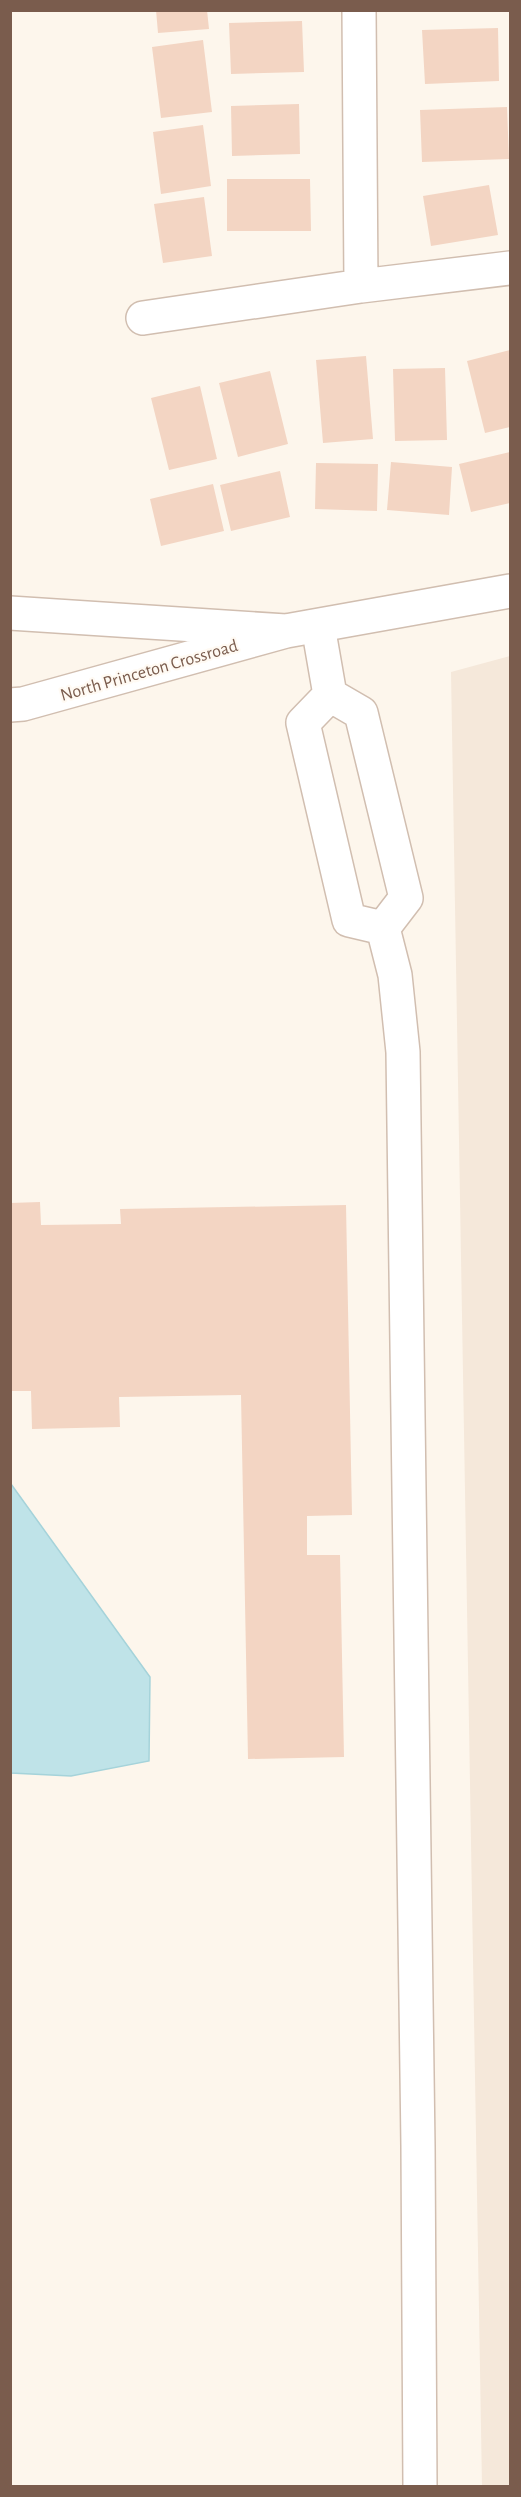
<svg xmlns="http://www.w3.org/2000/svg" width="521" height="2497" font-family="'Alegreya Sans',sans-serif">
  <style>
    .residential { fill: #f5e8da }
    .water { fill: #bfe3e8; stroke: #a5d3da; stroke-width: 1.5 }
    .building { fill: #f3d5c3 }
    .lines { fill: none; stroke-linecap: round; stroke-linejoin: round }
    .minor-casing { stroke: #d1beb0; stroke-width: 36 }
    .minor { stroke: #fff; stroke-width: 33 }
    .labels { text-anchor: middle; stroke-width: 4.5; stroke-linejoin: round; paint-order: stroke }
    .street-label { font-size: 18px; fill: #7a5c4d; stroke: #fffaf3 }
  </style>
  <rect width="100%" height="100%" fill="#fdf6ec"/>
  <path class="residential" d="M510 656V2486H482L451 672Z"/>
  <path class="water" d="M11 1484 150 1677 149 1761 71 1776 11 1773Z"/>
  <path class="building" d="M156 10H207L209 29 158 33Z
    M302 21 304 72 231 74 229 23Z
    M498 28 499 81 425 84 422 30Z
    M203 40 212 112 161 118 152 47Z
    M299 104 300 154 232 156 231 106Z
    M507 107 509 159 422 162 420 110Z
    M203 125 211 186 161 194 153 132Z
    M227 179H310L311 231H227Z
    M489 185 498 235 431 246 423 196Z
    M204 197 212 256 163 263 154 204Z
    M510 350V427L485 433 467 361Z
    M366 356 373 439 323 443 316 360Z
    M445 368 447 440 395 441 393 369Z
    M270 371 288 444 238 457 219 383Z
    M200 386 217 459 169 470 151 398Z
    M510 452V503L471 512 459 464Z
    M391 462 452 467 449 515 387 510Z
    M316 463 378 464 377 511 315 509Z
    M280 471 290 517 231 531 220 485Z
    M213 484 224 531 161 546 150 499Z
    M40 1202 41 1225 121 1224 120 1209 346 1205 352 1515 307 1516V1555H340L344 1757 248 1759 241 1395 119 1397 120 1427 32 1429 31 1391H10V1203Z"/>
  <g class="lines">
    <defs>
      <path id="minor" d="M359 10 361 286
        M143 318 361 286 510 268
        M10 613 286 631 23 704 10 705
        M318 626 330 695
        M286 631 510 591
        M330 695 303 723 349 920 383 928
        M330 695 361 713 406 898 383 928
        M383 928 395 975 403 1052 418 2146 420 2486"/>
    </defs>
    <use href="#minor" class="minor-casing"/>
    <use href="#minor" class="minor"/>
  </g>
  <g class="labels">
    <g class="street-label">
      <text transform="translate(149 670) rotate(-16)" y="6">North Princeton Crossroad</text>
    </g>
  </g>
  <rect width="521" height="2497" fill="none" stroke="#7a5c4d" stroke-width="24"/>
</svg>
